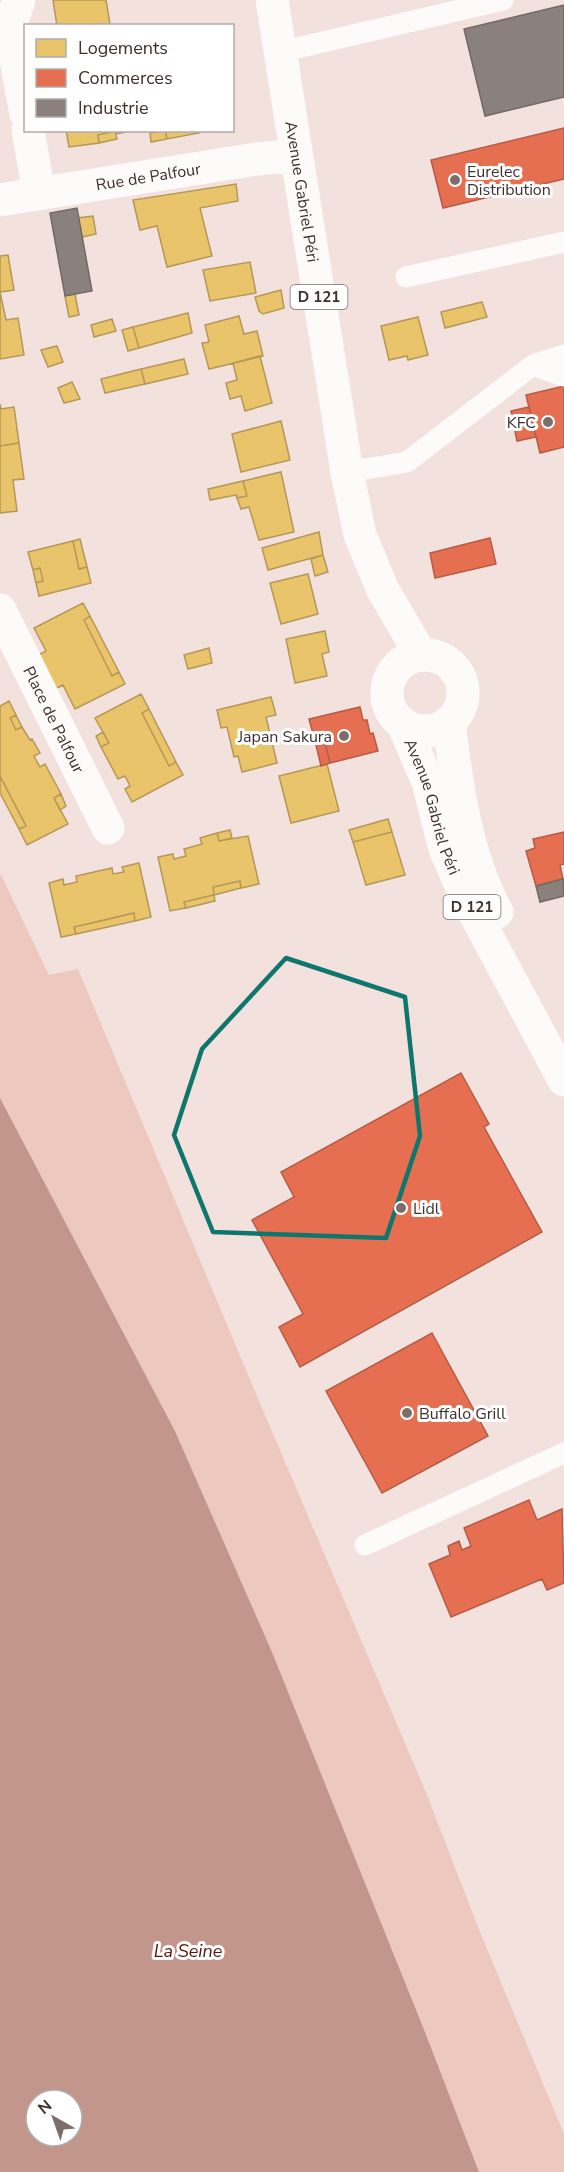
<svg xmlns="http://www.w3.org/2000/svg" width="564" height="2172" font-family="'Nunito Sans',sans-serif">
  <style>
    .green { fill: #ecc8bf }
    .water { fill: #c3968c; fill-rule: evenodd }
    .homes { fill: #e9c46a; stroke: #b59858; stroke-width: 1.5 }
    .shops { fill: #e76f51; stroke: #b45c46; stroke-width: 1.5 }
    .industry { fill: #8a817c; stroke: #736964; stroke-width: 1.5 }
    .lines { fill: none; stroke-linecap: round; stroke-linejoin: round }
    .service { stroke: #fdfafa; stroke-width: 21 }
    .minor { stroke: #fdfafa; stroke-width: 33 }
    .primary { stroke: #fdfafa; stroke-width: 33 }
    .marked { fill: none; stroke: #0f766e; stroke-width: 4.5; stroke-linejoin: round }
    .poi-dot { fill: #7d6e6b; stroke: #fff; stroke-width: 2 }
    .labels { text-anchor: middle; stroke-width: 6; stroke-linejoin: round; paint-order: stroke }
    .shield { fill: #fff; stroke: #776e6c; stroke-width: 1.5 }
    .shield-label { font-size: 15px; font-weight: bold; fill: #3d302d }
    .poi-label { font-size: 16px; fill: #3d302d; stroke: #fff; text-anchor: start }
    .street-label { font-size: 16px; fill: #3d302d; stroke: #fff }
    .water-label { font-size: 18px; font-style: italic; fill: #5b1404; stroke: #fff }
  </style>
  <rect width="100%" height="100%" fill="#f3e1dd"/>
  <path class="green" d="M0 873 49 975 78 969 256 1394 425 1790 480 1932 564 2134V2172H479L425 2032 272 1652 175 1431 0 1098Z"/>
  <path class="water" d="M0 1098 175 1431 272 1652 425 2032 479 2172H0ZM36 2100H72V2136H36Z"/>
  <path class="homes" d="M53 0H106L110 24 57 26Z
    M66 130H132V131L116 134 115 131 98 135 99 143 69 147Z
    M165 130 167 139 151 142 150 133Z
    M165 130H198L199 133 167 139Z
    M115 131 117 139 99 143 98 135Z
    M236 184 238 201 200 208 212 256 167 267 157 226 140 230 133 200Z
    M93 216 96 234 82 237 78 218Z
    M8 255 14 290 0 292V256Z
    M250 262 256 293 210 301 203 270Z
    M281 290 284 308 263 314 259 311 255 297Z
    M0 292 6 320 18 318 24 355 0 359Z
    M75 294 79 315 69 317 65 296Z
    M482 302 487 317 445 328 441 312Z
    M188 313 192 333 139 348 133 327Z
    M239 316 244 334 257 331 263 356 209 369 202 343 209 342 205 325Z
    M418 317 428 355 408 360 407 356 389 360 381 326Z
    M112 319 116 331 94 337 91 325Z
    M133 327 139 348 128 351 122 330Z
    M57 346 63 362 48 367 41 350Z
    M260 356 272 403 245 411 241 396 230 399 226 383 237 380 233 363Z
    M184 359 188 374 145 384 141 369Z
    M141 369 145 384 105 393 101 379Z
    M72 382 80 399 64 403 58 388Z
    M0 404 1 409 14 407 19 443 0 446Z
    M281 421 290 460 241 472 232 434Z
    M19 443 24 479 13 480 17 511 0 513V446Z
    M281 472 294 532 259 540 249 507 241 509 237 498 247 496 243 481Z
    M243 481 247 496 237 498 236 495 210 500 208 489Z
    M319 532 323 555 268 570 262 548Z
    M80 539 87 567 79 569 73 541Z
    M73 541 79 569 87 567 91 583 39 596 36 583 43 581 40 568 33 570 28 552Z
    M323 555 328 572 315 576 311 559Z
    M40 568 43 581 36 583 33 570Z
    M308 574 318 614 281 624 270 583Z
    M83 603 90 616 84 620 112 676 119 672 125 684 75 709 63 685 55 689 38 655 46 651 34 628Z
    M90 616 119 672 112 676 84 620Z
    M325 631 329 652 322 654 327 676 295 683 286 639Z
    M209 648 212 663 188 669 184 655Z
    M141 694 149 709 142 713 169 766 176 762 183 775 132 802 125 789 130 786 125 776 118 779 101 747 109 743 95 718Z
    M271 697 276 715 266 717 277 763 242 772 238 756 234 757 227 727 221 728 217 710Z
    M9 701 16 715 10 718 16 730 22 727 30 740 32 739 40 753 34 756 40 767 45 764 61 794 54 798 68 824 27 845 19 829 26 826 0 776V706Z
    M149 709 176 762 169 766 142 713Z
    M16 715 22 727 16 730 10 718Z
    M103 732 109 743 101 747 96 736Z
    M327 764 339 811 291 823 279 776Z
    M0 776 26 826 19 829 0 793Z
    M61 794 66 806 60 810 54 798Z
    M388 819 392 832 353 842 349 830Z
    M230 830 232 838 219 841 217 833Z
    M392 832 405 875 366 885 353 842Z
    M217 833 219 841 248 836 259 884 241 888 240 881 213 887 214 895 184 902 186 908 170 911 158 857 173 854 174 859 186 856 184 849 202 844 200 838Z
    M139 863 151 917 135 921 134 913 105 920 74 927 76 934 61 937 49 883 63 879 64 885 77 882 76 876 112 868 113 874 124 872 122 867Z
    M240 881 241 888 214 895 213 887Z
    M214 895 215 901 186 908 184 902Z
    M134 913 135 921 76 934 74 927Z"/>
  <path class="shops" d="M564 128V179L443 208 431 160Z
    M564 386V447L540 453 526 395Z
    M529 407 536 437 517 441 511 411Z
    M490 538 496 564 435 578 430 553Z
    M360 707 363 720H367L370 734 373 733 378 751 330 763 324 738 315 741 309 719Z
    M324 738 330 763 321 766 315 741Z
    M564 832V864L560 865 563 879 536 886 526 851 535 848 533 839Z
    M461 1073 489 1124 484 1127 542 1232 300 1367 279 1327 303 1314 252 1220 294 1197 281 1172Z
    M432 1333 488 1436 382 1493 326 1391Z
    M529 1500 537 1520 562 1509 564 1583 547 1590 542 1579 451 1617 429 1564 450 1555 448 1546 459 1541 462 1550 471 1546 464 1528Z"/>
  <path class="industry" d="M564 5V97L485 116 464 29Z
    M77 208 92 291 65 296 50 213Z
    M563 879 564 896 540 902 536 886Z"/>
  <g class="lines">
    <path class="service" d="M280 52 503 0
      M406 277 564 242
      M533 365 564 376
      M347 472 407 462 533 365 564 355
      M365 1545 564 1453"/>
    <g class="minor">
      <path d="M19 0 10 27 26 114"/>
      <path d="M28 130 39 194"/>
      <path id="s1" d="M0 200 256 159 278 157 297 159"/>
      <path id="s2" d="M0 610 108 828"/>
    </g>
    <g class="primary">
      <path id="s3" d="M272 0 347 472 360 535 383 590 421 655"/>
      <circle cx="425" cy="693" r="38"/>
      <path d="M449 723C457 786 466 855 497 912"/>
      <path id="s4" d="M403 724 428 782 445 849 466 897 564 1080"/>
    </g>
  </g>
  <path class="marked" d="M286 958 405 997 420 1136 386 1238 213 1232 174 1135 202 1049Z"/>
  <g class="poi-dot">
    <circle cx="455" cy="180" r="6"/>
    <circle cx="548" cy="422" r="6"/>
    <circle cx="344" cy="736" r="6"/>
    <circle cx="401" cy="1208" r="6"/>
    <circle cx="407" cy="1413" r="6"/>
  </g>
  <g class="labels">
    <g class="shield">
      <rect x="290.5" y="285" width="57" height="24" rx="4.5"/>
      <rect x="443.5" y="895" width="57" height="24" rx="4.5"/>
    </g>
    <g class="shield-label">
      <text x="319" y="302">D 121</text>
      <text x="472" y="912">D 121</text>
    </g>
    <g class="poi-label">
      <text x="467" y="177">Eurelec<tspan x="467" dy="18">Distribution</tspan></text>
      <text x="536" y="428" text-anchor="end">KFC</text>
      <text x="332" y="742" text-anchor="end">Japan Sakura</text>
      <text x="413" y="1214">Lidl</text>
      <text x="419" y="1419">Buffalo Grill</text>
    </g>
    <g class="street-label">
      <text dy="6" stroke="none"><textPath href="#s1" startOffset="150">Rue de Palfour</textPath></text>
      <text dy="6" stroke="none"><textPath href="#s3" startOffset="194">Avenue Gabriel Péri</textPath></text>
      <text dy="6" stroke="none"><textPath href="#s2" startOffset="122">Place de Palfour</textPath></text>
      <text dy="6" stroke="none"><textPath href="#s4" startOffset="88">Avenue Gabriel Péri</textPath></text>
    </g>
    <g class="water-label">
      <text x="188" y="1957">La Seine</text>
    </g>
  </g>
  <rect x="24" y="24" width="210" height="108" fill="#ffffff" stroke="#b1acab" stroke-width="1.5"/>
  <rect x="36" y="39" width="30" height="18" fill="#e9c46a" stroke="#b1acab" stroke-width="1.5"/>
  <text x="78" y="54" font-size="18" fill="#3d302d">Logements</text>
  <rect x="36" y="69" width="30" height="18" fill="#e76f51" stroke="#b1acab" stroke-width="1.5"/>
  <text x="78" y="84" font-size="18" fill="#3d302d">Commerces</text>
  <rect x="36" y="99" width="30" height="18" fill="#8a817c" stroke="#b1acab" stroke-width="1.5"/>
  <text x="78" y="114" font-size="18" fill="#3d302d">Industrie</text>
  <g transform="translate(54 2118) rotate(320)"><circle r="28" fill="#ffffff" stroke="#b1acab" stroke-width="1.5"/>
  <path d="M0-4.5L10 22L0 15L-10 22Z" fill="#7d6e6b"/>
  <text y="-9" font-size="16" font-weight="bold" text-anchor="middle" fill="#3d302d">N</text>
  </g>
</svg>
